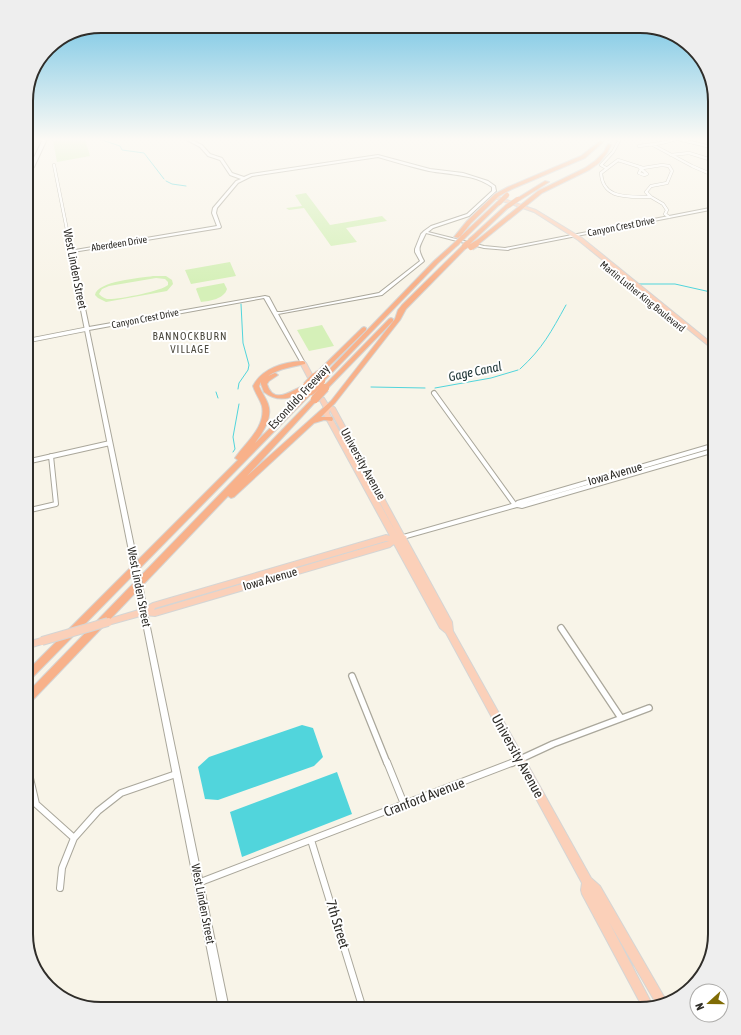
<svg xmlns="http://www.w3.org/2000/svg" width="741" height="1035" font-family="'Asap Condensed',sans-serif">
  <style>
    .green { fill: #d5f0b8; fill-rule: evenodd }
    .water { fill: #51d5dc }
    .lines { fill: none; stroke-linecap: round; stroke-linejoin: round }
    .stream { stroke: #51d5dc; stroke-width: 1 }
    .street-far4-casing { stroke: #aaa79b; stroke-width: 3.5 }
    .street-far3-casing { stroke: #aaa79b; stroke-width: 5 }
    .street-far2-casing { stroke: #aaa79b; stroke-width: 6 }
    .street-far1-casing { stroke: #aaa79b; stroke-width: 8 }
    .street-casing { stroke: #aaa79b; stroke-width: 8 }
    .secondary-casing { stroke: #aaa79b; stroke-width: 2 }
    .primary-casing { stroke: #d5d5d4; stroke-width: 2 }
    .highway-casing { stroke: #d5d5d4; stroke-width: 2 }
    .street-far4 { stroke: #fff; stroke-width: 2.5 }
    .street-far3 { stroke: #fff; stroke-width: 3.5 }
    .street-far2 { stroke: #fff; stroke-width: 4 }
    .street-far1 { stroke: #fff; stroke-width: 5.5 }
    .street { stroke: #fff; stroke-width: 6 }
    .secondary { fill: #fff; fill-rule: evenodd }
    .primary { fill: #fbd0b9; fill-rule: evenodd }
    .highway { fill: #f8b18a; fill-rule: evenodd }
    .rail-casing { stroke: #6d6a64; stroke-width: 2 }
    .rail { stroke: #fff; stroke-width: 1; stroke-dasharray: 1.5; stroke-linecap: butt }
    .secondary-bridge-casing { stroke: #aaa79b; stroke-width: 9; stroke-linecap: butt }
    .primary-bridge-casing { stroke: #d5d5d4; stroke-width: 10; stroke-linecap: butt }
    .highway-bridge-far2-casing { stroke: #d5d5d4; stroke-width: 5.5; stroke-linecap: butt }
    .highway-bridge-far1-casing { stroke: #d5d5d4; stroke-width: 8; stroke-linecap: butt }
    .highway-bridge-casing { stroke: #d5d5d4; stroke-width: 10; stroke-linecap: butt }
    .secondary-bridge { stroke: #fff; stroke-width: 7 }
    .primary-bridge { stroke: #fbd0b9; stroke-width: 8 }
    .highway-bridge-far2 { stroke: #f8b18a; stroke-width: 4.5 }
    .highway-bridge-far1 { stroke: #f8b18a; stroke-width: 6 }
    .highway-bridge { stroke: #f8b18a; stroke-width: 8 }
    .labels { text-anchor: middle; stroke-width: 4; stroke-linejoin: round; paint-order: stroke }
    .far-street-label { font-size: 10px; fill: #2f2d29; stroke: #fff }
    .far-neighbourhood-label { font-size: 11px; letter-spacing: 1px; fill: #4b483e; stroke: #fff }
    .street-label { font-size: 12px; fill: #2f2d29; stroke: #fff }
    .water-label { font-size: 13px; font-style: italic; fill: #213839; stroke: #fff }
    .near-street-label { font-size: 14px; fill: #2f2d29; stroke: #fff }
    .rim { fill: none; stroke: #2f2d29; stroke-width: 2 }
  </style>
  <rect width="100%" height="100%" fill="#f8f4e8"/>
  <path class="green" d="M74 139H85L90 156 57 162 53 141Z
    M306 193 330 225 382 216 387 221 346 228 357 242 331 246 304 208 289 210 286 208 302 206 295 195Z
    M230 262 236 276 191 284 185 270Z
    M153 276H166L172 280 173 284 167 291 106 302 98 298 95 295C97 281 141 278 153 276ZM156 278 165 279 168 282V285C162 291 117 300 107 299 104 298 102 297 99 294L102 289 109 286Z
    M224 283 227 289C224 299 210 301 201 302L196 289 197 288Z
    M322 325 334 346 309 351 297 330Z"/>
  <path class="water" d="M302 725 313 728 323 757 314 766 218 800 205 799 198 767 209 757Z
    M337 772 352 814 242 857 230 812Z"/>
  <g class="lines">
    <path class="stream" d="M99 139 120 146 122 150 144 153 164 179
      M166 181 172 184 186 186
      M639 284H675L715 293
      M520 369C543 348 551 332 566 305
      M371 387 425 388
      M435 388 491 378 518 370
      M238 389 239 383 248 370 249 365 243 343 241 304
      M216 392 218 398
      M233 452 235 449 233 437 239 404"/>
    <defs>
      <path id="street-far4" d="M678 139 715 148
        M653 145 692 166 715 176
        M639 146 662 143 676 139
        M671 155 689 153 715 161
        M618 160 643 168 662 165 669 166 672 171 667 183 651 186 646 192 651 197C630 196 603 201 601 173Z
        M54 165 70 245
        M639 167 641 169
        M606 168 601 165 613 152 620 139
        M641 169 647 174 644 175 639 173Z
        M651 197 663 204 667 210 665 214 669 217"/>
      <path id="street-far3" d="M70 244 71 250
        M26 341 87 329"/>
      <path id="street-far2" d="M434 393 515 505
        M26 462 110 443
        M26 511 56 504 51 456"/>
      <path id="street-far1" d="M561 628 621 718
        M352 676 387 763
        M512 763 553 744 649 708"/>
      <path id="street" d="M387 762 404 804
        M29 774 36 804 74 838
        M311 840 363 1009
        M198 883 514 762
        M60 888 62 868 74 838 98 811 121 793 176 774"/>
      <path id="secondary" d="M43 139H47L34 167 26 178V174Z
        M185 139H189L202 145 210 154 222 158 232 173 244 177 251 174 378 155 430 169 463 173 488 181 495 186 496 191 469 216 433 228 428 232 484 246 505 248 715 207V209L510 249 508 250 484 248 426 233 425 235C419 248 417 248 424 261L423 262 382 295 278 314 305 363 303 364 301 363 264 298 89 330 135 551 134 553H130L129 551 69 250 71 249 75 250 217 226 212 213 213 208 236 181 241 179 230 175 220 160 208 156 200 147ZM378 157C395 162 412 167 429 171 451 175 474 174 492 187V191L467 214 431 226 424 231 421 234 415 249V252L420 261 379 293 282 312H277L269 297 265 296 89 327 73 252 220 228 221 227 216 213 217 208 238 183 252 176Z
        M715 443V447L521 504 715 448V452L522 508 517 507 403 539H401L400 537 401 535H403L515 503 517 501Z
        M142 600 144 601 145 603 229 1009H219L139 603 140 601Z"/>
      <path id="primary" d="M495 196 536 210 582 238 715 346V351L578 240 534 212 494 198V196Z
        M303 361 306 363 314 378 313 379H309L308 378 300 363Z
        M322 397 324 398 329 406 334 407 335 408 404 535 407 537 406 538 452 622 453 631 591 878 600 886 667 1002 657 1005 609 922 653 1006 643 1008 582 894 581 890 582 883 446 633 440 628 394 544 390 547 155 616 144 615 108 625 105 624 104 622 105 620 142 609 153 603 386 535 390 536 323 413 324 408 319 399ZM330 410 398 536 329 413ZM386 541H389L154 610 155 608Z
        M42 638 45 639 46 641 45 643 26 649V642Z"/>
      <path id="highway" d="M600 141 603 142 585 158 512 189 499 196 471 223 459 238 454 237 467 221 495 194 508 187 581 156Z
        M608 144 611 145 607 153 599 163 589 170 542 193 480 243H476V241L538 191 585 168 595 161 604 152Z
        M545 181 549 182 520 200 516 199Z
        M497 202 501 203 464 239H460V237Z
        M506 205 510 206 473 241H469V239Z
        M454 243 459 244 438 263 323 382H319V380L434 261Z
        M463 245 468 246 406 309 400 320 335 403 321 417H332L333 419 332 421 324 420 314 423 234 497 231 498 228 496 29 704 26 705V694L257 456 313 398H317L318 399 247 476 331 401 395 319 398 310 402 305Z
        M391 318 393 319V321L327 389H323V387L389 319Z
        M364 327 366 328V330L321 374H317V372L362 328Z
        M303 361 305 362V364C292 367 280 368 268 376L275 373 278 375 269 381 267 384C275 410 298 383 309 385V387C295 398 279 404 264 392L261 384V382L259 386C261 392 266 398 268 404 273 418 263 432 255 443L309 390H313V392L29 681 26 682V672L238 460 235 458C246 442 266 427 262 406 260 399 255 393 253 386 262 368 284 362 303 361Z"/>
    </defs>
    <use href="#street-far4" class="street-far4-casing"/>
    <use href="#street-far3" class="street-far3-casing"/>
    <use href="#street-far2" class="street-far2-casing"/>
    <use href="#street-far1" class="street-far1-casing"/>
    <use href="#street" class="street-casing"/>
    <use href="#secondary" class="secondary-casing"/>
    <use href="#primary" class="primary-casing"/>
    <use href="#highway" class="highway-casing"/>
    <use href="#street-far4" class="street-far4"/>
    <use href="#street-far3" class="street-far3"/>
    <use href="#street-far2" class="street-far2"/>
    <use href="#street-far1" class="street-far1"/>
    <use href="#street" class="street"/>
    <use href="#secondary" class="secondary"/>
    <use href="#primary" class="primary"/>
    <use href="#highway" class="highway"/>
    <defs>
      <path id="rail" d="M26 162 31 148 30 139"/>
    </defs>
    <use href="#rail" class="rail-casing"/>
    <use href="#rail" class="rail"/>
    <defs>
      <path id="secondary-bridge" d="M132 551 142 603"/>
      <path id="primary-bridge" d="M42 641 108 622"/>
      <path id="highway-bridge-far2" d="M499 203 507 195
        M508 206 518 199
        M456 244 462 238
        M466 245 471 240
        M474 245 478 242"/>
      <path id="highway-bridge-far1" d="M465 246 467 244
        M471 247 476 244
        M314 378 319 373"/>
      <path id="highway-bridge" d="M307 386 315 377
        M311 391 321 381
        M315 399 325 388"/>
    </defs>
    <use href="#secondary-bridge" class="secondary-bridge-casing"/>
    <use href="#primary-bridge" class="primary-bridge-casing"/>
    <use href="#highway-bridge-far2" class="highway-bridge-far2-casing"/>
    <use href="#highway-bridge-far1" class="highway-bridge-far1-casing"/>
    <use href="#highway-bridge" class="highway-bridge-casing"/>
    <use href="#secondary-bridge" class="secondary-bridge"/>
    <use href="#primary-bridge" class="primary-bridge"/>
    <use href="#highway-bridge-far2" class="highway-bridge-far2"/>
    <use href="#highway-bridge-far1" class="highway-bridge-far1"/>
    <use href="#highway-bridge" class="highway-bridge"/>
  </g>
  <linearGradient id="sky" x2="0" y2="1"><stop stop-color="#6bc1e3"/><stop offset="0.49" stop-color="#fcfaf5"/><stop offset="1" stop-color="#fcfaf5" stop-opacity="0"/></linearGradient>
  <rect width="741" height="284" fill="url(#sky)"/>
  <g class="labels">
    <g class="far-street-label">
      <text transform="translate(621 226) rotate(-11)" y="4">Canyon Crest Drive</text>
      <text transform="translate(119 243) rotate(-9)" y="4">Aberdeen Drive</text>
      <text transform="translate(643 296) rotate(39)" y="4">Martin Luther King Boulevard</text>
      <text transform="translate(145 318) rotate(-11)" y="4">Canyon Crest Drive</text>
    </g>
    <g class="far-neighbourhood-label">
      <text x="190" y="340">BANNOCKBURN<tspan x="190" dy="13">VILLAGE</tspan></text>
    </g>
    <g class="street-label">
      <text transform="translate(75 269) rotate(79)" y="4">West Linden Street</text>
      <text transform="translate(299 397) rotate(-47)" y="4">Escondido Freeway</text>
      <text transform="translate(363 464) rotate(61)" y="4">University Avenue</text>
      <text transform="translate(615 474) rotate(-16)" y="4">Iowa Avenue</text>
      <text transform="translate(270 579) rotate(-16)" y="4">Iowa Avenue</text>
      <text transform="translate(139 587) rotate(79)" y="4">West Linden Street</text>
      <text transform="translate(203 904) rotate(79)" y="4">West Linden Street</text>
    </g>
    <g class="water-label">
      <text transform="translate(475 371) rotate(-12)" y="5">Gage Canal</text>
    </g>
    <g class="near-street-label">
      <text transform="translate(518 756) rotate(61)" y="5">University Avenue</text>
      <text transform="translate(424 797) rotate(-21)" y="5">Cranford Avenue</text>
      <text transform="translate(338 924) rotate(73)" y="5">7th Street</text>
    </g>
  </g>
  <path d="M0 0H741V1035H0ZM101 33H640A68 68 0 0 1 708 101V934A68 68 0 0 1 640 1002H101A68 68 0 0 1 33 934V101A68 68 0 0 1 101 33Z" fill="#eee" fill-rule="evenodd"/>
  <path class="rim" d="M101 33H640A68 68 0 0 1 708 101V934A68 68 0 0 1 640 1002H101A68 68 0 0 1 33 934V101A68 68 0 0 1 101 33Z"/>
  <g transform="translate(709 1003) rotate(249)"><circle r="19" fill="#ffffff" stroke="#acaba9"/>
  <path d="M0-3L7 15L0 10L-7 15Z" fill="#7f6b04"/>
  <text y="-6" font-size="11" font-weight="bold" text-anchor="middle" fill="#2f2d29">N</text>
  </g>
</svg>
